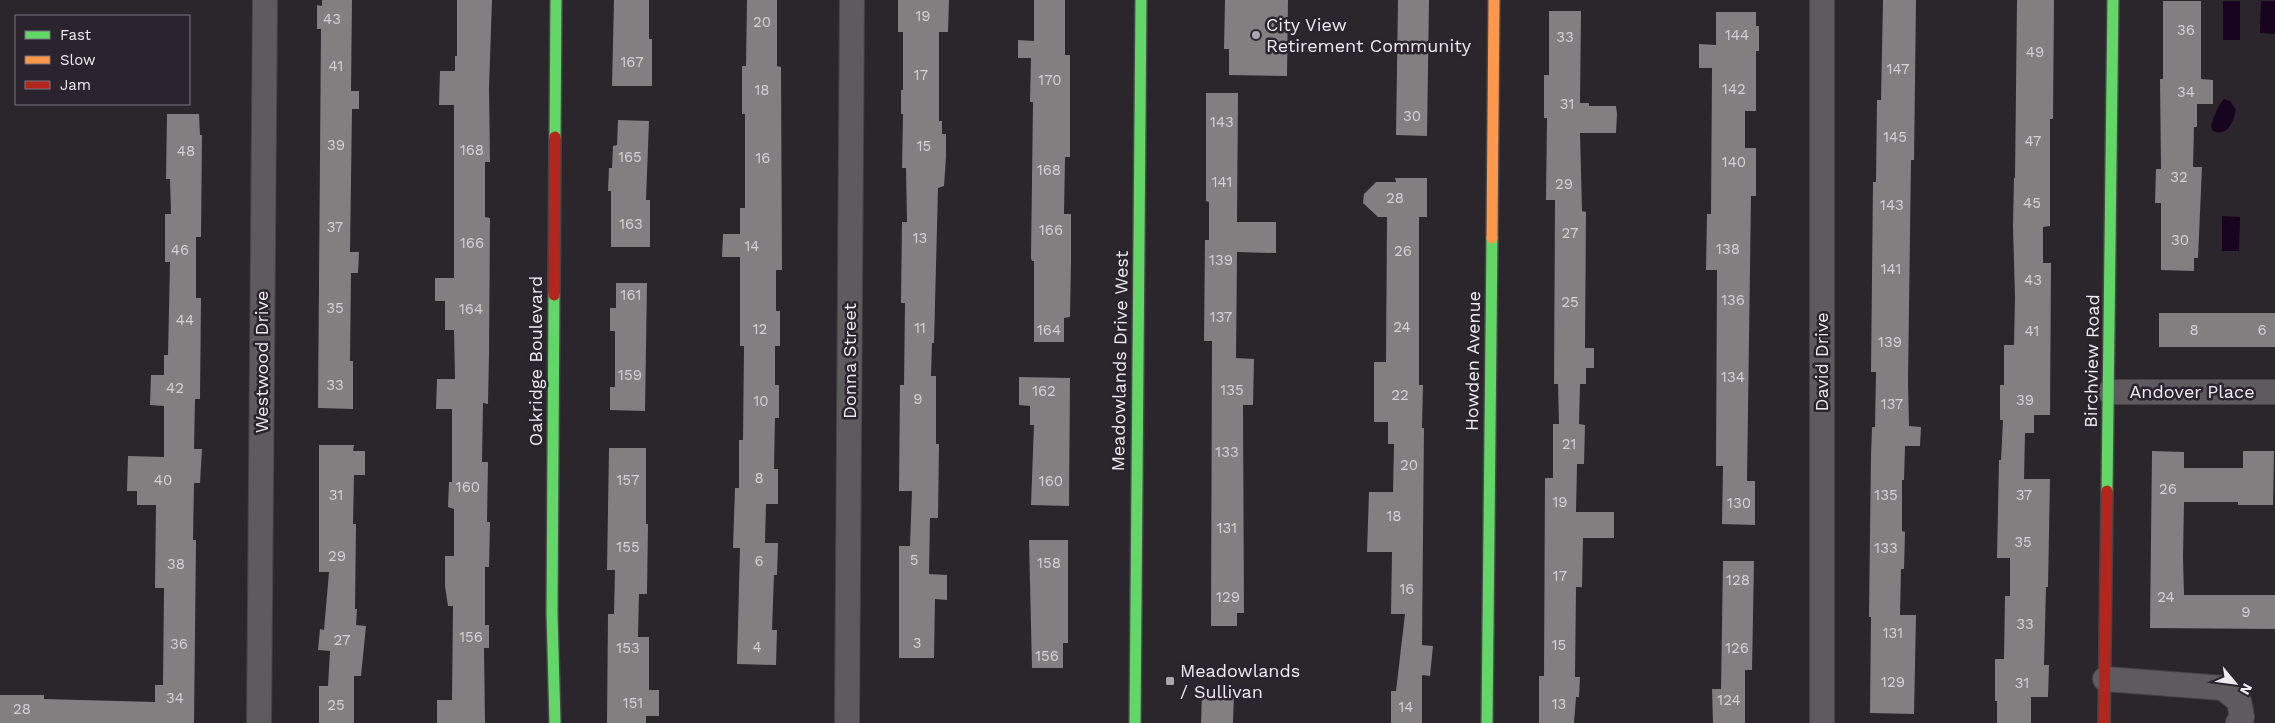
<svg xmlns="http://www.w3.org/2000/svg" width="2275" height="723" font-family="'Work Sans',sans-serif">
  <style>
    .water { fill: #190420 }
    .building { fill: #827f80 }
    .lines { fill: none; stroke-linecap: round; stroke-linejoin: round }
    .street-casing { stroke: #474448; stroke-width: 26 }
    .fast-casing { stroke: #474448; stroke-width: 14 }
    .slow-casing { stroke: #474448; stroke-width: 14 }
    .jam-casing { stroke: #474448; stroke-width: 14 }
    .street { stroke: #5e5b5f; stroke-width: 24 }
    .fast { stroke: #63d668; stroke-width: 11 }
    .slow { stroke: #ff974d; stroke-width: 11 }
    .jam { stroke: #b3261e; stroke-width: 11 }
    .poi-dot { fill: #aaa6ac; stroke: #2b242e; stroke-width: 2 }
    .labels { text-anchor: middle; stroke-width: 5; stroke-linejoin: round; paint-order: stroke }
    .number-label { font-size: 15px; fill: #d4d0d5 }
    .poi-label { font-size: 18px; fill: #efebf1; stroke: #2b242e; text-anchor: start }
    .street-label { font-size: 18px; fill: #efebf1; stroke: #2b242e }
  </style>
  <rect width="100%" height="100%" fill="#2a262c"/>
  <path class="water" d="M2223 1H2240V40H2223Z
    M2261 1H2275V34L2260 33Z
    M2224 99 2230 101 2236 110C2233 122 2228 137 2213 131L2211 126C2214 117 2218 105 2224 99Z
    M2222 216 2240 217 2239 251H2222Z"/>
  <path class="building" d="M322 0H352L351 91H359V109H352L350 252H359L358 273H351L350 361H353V409L318 408 321 29H317V5L322 6Z
    M457 0H492L489 88 490 162H485V217L490 218 489 354 488 404 483 403 482 462H488L487 522H490L489 567H485V625H489V648H484L485 723H437V700H452L453 606H448L445 586V556H454V509L448 507 449 482H452V409H436L437 379H455L454 330H445V301H435V278H454V105H439L440 71H455V56H457Z
    M614 0H649V39H652V86H612Z
    M747 0H777V66L781 67 782 270H776V311H780V346H775V385H779V418H775L774 469H778V504H766L765 543H778L777 575H774L772 630H777L776 665 737 664 740 548H733L735 488H739V440H743L744 346H740V257H722L723 234H740V208H745V114H742V66H746Z
    M898 0H949L948 32H939V121H942V134H946V157L944 186 938 188 934 343H932L931 376H936V444H939L938 518H930L929 574 947 575V600L935 599 934 658H899V546H910L912 491H899L900 385H904L905 303H901L902 222H907L906 168H902L903 114H901V90H903V32H898Z
    M1034 0H1065V55H1070V157H1065L1064 214H1071V261L1070 317 1064 318V342H1034V261H1032L1031 258 1033 102H1030L1031 58H1018V40L1034 41Z
    M1225 0H1288L1287 76 1229 75V49H1224Z
    M1398 0H1429L1427 136 1396 135Z
    M1883 0H1916L1914 160H1911L1908 382 1909 426 1921 427 1920 446H1905L1904 480H1902V531L1905 532 1904 569H1901L1900 615H1916L1914 714 1870 713 1871 617H1869L1871 455 1872 427H1875L1876 372H1871L1873 182H1876L1877 100H1881Z
    M2017 0H2054L2053 119H2050V226L2043 227V263H2051L2050 415H2034V433H2025L2024 479H2050L2048 587H2046L2044 665H2049L2048 697H2031V723H1997V701H1995V659H2004L2005 596H2010V558H1997L1999 460H2001L2003 420H2000V385H2004V345H2014L2015 297 2013 226 2014 178H2015Z
    M2163 1H2201V79L2213 80V104H2197V127H2194L2193 167H2202L2198 258H2194V271L2161 270V203H2155L2156 169H2161L2160 79H2163Z
    M1549 11H1581L1580 103H1589V106H1616L1617 114 1616 133H1580L1582 211 1586 212 1585 345V348H1594V368H1586V384H1580L1579 424 1585 425 1584 464H1577L1576 512H1614V538H1583L1582 587H1576L1575 677H1580L1579 697H1576L1574 723H1539V676H1544L1545 478H1553V424H1559L1558 384H1554L1555 200H1546L1547 118H1544V75H1549Z
    M1716 12H1756V26H1759V51H1756V111H1745V148H1756V196H1751L1747 481H1755V525L1722 524 1723 466H1716L1717 270H1706L1707 214H1711L1712 68H1699V44L1716 45Z
    M1206 93H1238L1237 222H1276V253L1237 252 1236 358 1254 359 1253 405H1243L1244 613H1237V626H1211L1212 341H1204L1205 240H1209V202L1206 201Z
    M167 114H199L200 135H202L201 237H196V298H201L200 399H195L194 449H202L200 483H194L193 540H196L194 723H0V695H44V699L155 702V685H163L164 588H155L156 505H137V491H127L128 456 164 457V406L150 405 151 375H164V355H168L170 262H165V214H171L170 179H166Z
    M618 120 649 121 646 200H650V247H611V191H608L609 168H612L613 146 617 145Z
    M1395 178H1427V217H1419V385H1423L1422 428H1424L1422 645 1433 646 1430 676 1422 675V723H1391V691H1396L1405 614H1391L1392 552H1367L1369 492H1393L1394 444H1388V422H1374V362H1386L1387 217H1378L1363 203 1364 194 1376 182H1396Z
    M616 283H647L645 411 610 410V387H615V331H610V308H616Z
    M2159 313H2275V347H2159Z
    M1019 377 1070 378 1069 506 1031 505 1034 425H1030V406L1019 405Z
    M319 445H354L353 451H365V475H354L353 524H356L355 609H357L356 625 366 626 361 676H354V723H319V686H328L330 651 318 650 320 629 324 630 329 572H319Z
    M609 448H646V524H648L647 594H639L638 637H649V690H659V716H646V723H607L608 614H614L615 570H607Z
    M2152 451 2184 452V468H2243V451H2274L2273 505H2238V502H2184L2183 557 2184 595H2275V629L2150 628Z
    M1029 540H1068V643H1063V668H1032Z
    M1723 561H1754L1752 670H1745V723H1713L1712 689H1721Z
    M1202 692H1234L1233 723H1201Z"/>
  <g class="lines">
    <defs>
      <path id="street" d="M1822 0V723
        M2110 392H2275
        M2105 679 2223 688 2239 701 2242 717 2238 723
        M259 723 265 0
        M847 723 852 0"/>
      <path id="fast" d="M555 137 556 0
        M554 295 552 613 555 723
        M2107 491 2113 0
        M1135 723 1141 0
        M1487 723 1492 238"/>
      <path id="slow" d="M1492 238 1494 0"/>
      <path id="jam" d="M554 295 555 137
        M2104 723 2107 491"/>
    </defs>
    <use href="#street" class="street-casing"/>
    <use href="#fast" class="fast-casing"/>
    <use href="#slow" class="slow-casing"/>
    <use href="#jam" class="jam-casing"/>
    <use href="#street" class="street"/>
    <use href="#fast" class="fast"/>
    <use href="#slow" class="slow"/>
    <use href="#jam" class="jam"/>
  </g>
  <g class="poi-dot">
    <circle cx="1256" cy="35" r="5"/>
    <rect x="1165" y="676" width="10" height="10" rx="2.5"/>
  </g>
  <g class="labels">
    <g class="number-label">
      <text x="923" y="21">19</text>
      <text x="332" y="24">43</text>
      <text x="762" y="27">20</text>
      <text x="2186" y="35">36</text>
      <text x="1737" y="40">144</text>
      <text x="1565" y="42">33</text>
      <text x="2035" y="57">49</text>
      <text x="632" y="67">167</text>
      <text x="336" y="71">41</text>
      <text x="1898" y="74">147</text>
      <text x="921" y="80">17</text>
      <text x="1050" y="85">170</text>
      <text x="1734" y="94">142</text>
      <text x="762" y="95">18</text>
      <text x="2186" y="97">34</text>
      <text x="1567" y="109">31</text>
      <text x="1412" y="121">30</text>
      <text x="1222" y="127">143</text>
      <text x="1895" y="142">145</text>
      <text x="2033" y="146">47</text>
      <text x="336" y="150">39</text>
      <text x="924" y="151">15</text>
      <text x="472" y="155">168</text>
      <text x="186" y="156">48</text>
      <text x="630" y="162">165</text>
      <text x="763" y="163">16</text>
      <text x="1734" y="167">140</text>
      <text x="1049" y="175">168</text>
      <text x="2179" y="182">32</text>
      <text x="1222" y="187">141</text>
      <text x="1564" y="189">29</text>
      <text x="1395" y="203">28</text>
      <text x="2032" y="208">45</text>
      <text x="1892" y="210">143</text>
      <text x="631" y="229">163</text>
      <text x="335" y="232">37</text>
      <text x="1051" y="235">166</text>
      <text x="1570" y="238">27</text>
      <text x="920" y="243">13</text>
      <text x="2180" y="245">30</text>
      <text x="472" y="248">166</text>
      <text x="752" y="251">14</text>
      <text x="1728" y="254">138</text>
      <text x="180" y="255">46</text>
      <text x="1403" y="256">26</text>
      <text x="1221" y="265">139</text>
      <text x="1891" y="274">141</text>
      <text x="2033" y="285">43</text>
      <text x="631" y="300">161</text>
      <text x="1733" y="305">136</text>
      <text x="1570" y="307">25</text>
      <text x="335" y="313">35</text>
      <text x="471" y="314">164</text>
      <text x="1221" y="322">137</text>
      <text x="185" y="325">44</text>
      <text x="1402" y="332">24</text>
      <text x="920" y="333">11</text>
      <text x="760" y="334">12</text>
      <text x="1049" y="335">164</text>
      <text x="2194" y="335">8</text>
      <text x="2262" y="335">6</text>
      <text x="2032" y="336">41</text>
      <text x="1890" y="347">139</text>
      <text x="630" y="380">159</text>
      <text x="1733" y="382">134</text>
      <text x="335" y="390">33</text>
      <text x="175" y="393">42</text>
      <text x="1232" y="395">135</text>
      <text x="1044" y="396">162</text>
      <text x="1400" y="400">22</text>
      <text x="918" y="404">9</text>
      <text x="2025" y="405">39</text>
      <text x="761" y="406">10</text>
      <text x="1892" y="409">137</text>
      <text x="1569" y="449">21</text>
      <text x="1227" y="457">133</text>
      <text x="1409" y="470">20</text>
      <text x="759" y="483">8</text>
      <text x="163" y="485">40</text>
      <text x="628" y="485">157</text>
      <text x="1051" y="486">160</text>
      <text x="468" y="492">160</text>
      <text x="2168" y="494">26</text>
      <text x="336" y="500">31</text>
      <text x="1886" y="500">135</text>
      <text x="2024" y="500">37</text>
      <text x="1560" y="507">19</text>
      <text x="1739" y="508">130</text>
      <text x="1394" y="521">18</text>
      <text x="1227" y="533">131</text>
      <text x="2023" y="547">35</text>
      <text x="628" y="552">155</text>
      <text x="1886" y="553">133</text>
      <text x="337" y="561">29</text>
      <text x="914" y="565">5</text>
      <text x="759" y="566">6</text>
      <text x="1049" y="568">158</text>
      <text x="176" y="569">38</text>
      <text x="1560" y="581">17</text>
      <text x="1738" y="585">128</text>
      <text x="1407" y="594">16</text>
      <text x="1228" y="602">129</text>
      <text x="2166" y="602">24</text>
      <text x="2246" y="617">9</text>
      <text x="2025" y="629">33</text>
      <text x="1893" y="638">131</text>
      <text x="471" y="642">156</text>
      <text x="342" y="645">27</text>
      <text x="917" y="648">3</text>
      <text x="179" y="649">36</text>
      <text x="1559" y="650">15</text>
      <text x="757" y="652">4</text>
      <text x="628" y="653">153</text>
      <text x="1737" y="653">126</text>
      <text x="1047" y="661">156</text>
      <text x="1893" y="687">129</text>
      <text x="2022" y="688">31</text>
      <text x="175" y="703">34</text>
      <text x="1729" y="705">124</text>
      <text x="633" y="708">151</text>
      <text x="1559" y="709">13</text>
      <text x="336" y="710">25</text>
      <text x="1406" y="712">14</text>
      <text x="22" y="714">28</text>
    </g>
    <g class="poi-label">
      <text x="1266" y="31">City View<tspan x="1266" dy="21">Retirement Community</tspan></text>
      <text x="1180" y="677">Meadowlands<tspan x="1180" dy="21">/ Sullivan</tspan></text>
    </g>
    <g class="street-label">
      <text transform="translate(536 361) rotate(-90)" y="6">Oakridge Boulevard</text>
      <text transform="translate(850 361) rotate(-90)" y="6">Donna Street</text>
      <text transform="translate(1120 361) rotate(-89)" y="6">Meadowlands Drive West</text>
      <text transform="translate(1473 361) rotate(-89)" y="6">Howden Avenue</text>
      <text transform="translate(2092 361) rotate(-89)" y="6">Birchview Road</text>
      <text transform="translate(262 362) rotate(-90)" y="6">Westwood Drive</text>
      <text transform="translate(1822 362) rotate(-90)" y="6">David Drive</text>
      <text x="2192" y="398">Andover Place</text>
    </g>
  </g>
  <rect x="15" y="15" width="175" height="90" fill="#2b242e" stroke="#79747c"/>
  <rect x="25" y="31" width="25" height="8" fill="#63d668" stroke="#79747c"/>
  <text x="60" y="40" font-size="15" fill="#efebf1">Fast</text>
  <rect x="25" y="56" width="25" height="8" fill="#ff974d" stroke="#79747c"/>
  <text x="60" y="65" font-size="15" fill="#efebf1">Slow</text>
  <rect x="25" y="81" width="25" height="8" fill="#b3261e" stroke="#79747c"/>
  <text x="60" y="90" font-size="15" fill="#efebf1">Jam</text>
  <g transform="translate(2235 683) rotate(119)" stroke="#2b242e" stroke-width="4" paint-order="stroke">
  <path d="M0-4L9 19L0 12L-9 19Z" fill="#efebf1"/>
  <text y="-8" font-size="14" font-weight="bold" text-anchor="middle" fill="#efebf1">N</text>
  </g>
</svg>
